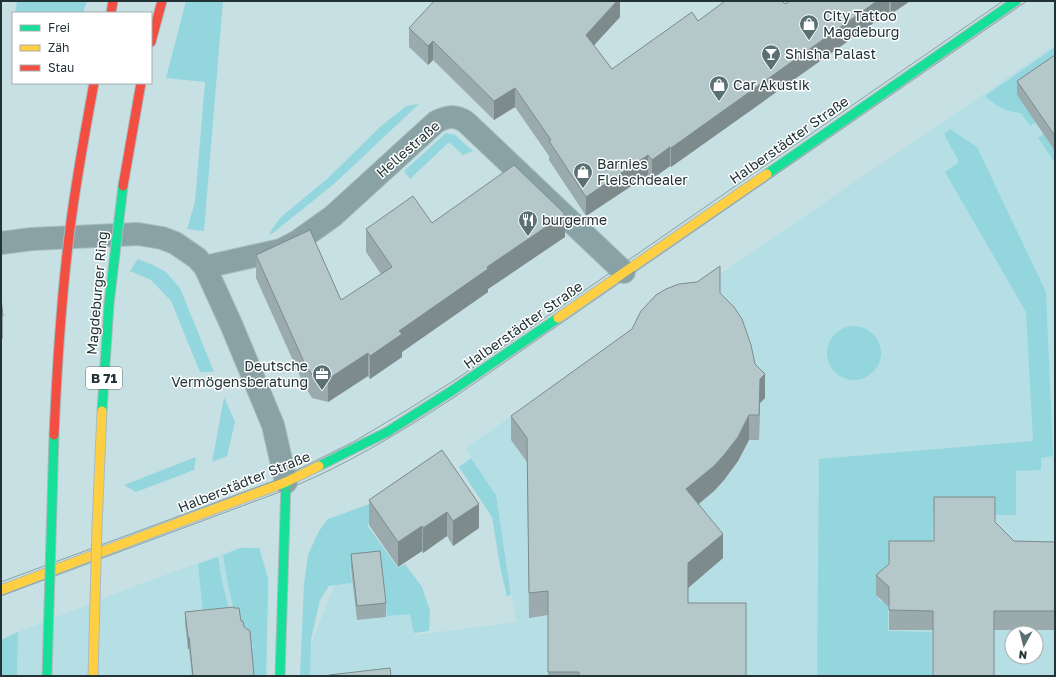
<svg xmlns="http://www.w3.org/2000/svg" width="1056" height="677" font-family="'Golos Text',sans-serif">
  <style>
    .built { fill: #b6dfe5; fill-rule: evenodd }
    .green { fill: #94d6de }
    .lines { fill: none; stroke-linecap: round; stroke-linejoin: round }
    .street-casing { stroke: #a8bcbe; stroke-width: 24 }
    .fast-casing { stroke: #a8bcbe; stroke-width: 11 }
    .slow-casing { stroke: #a8bcbe; stroke-width: 11 }
    .jam-casing { stroke: #a8bcbe; stroke-width: 11 }
    .street { stroke: #88a2a5; stroke-width: 22 }
    .fast { stroke: #16e098; stroke-width: 9 }
    .slow { stroke: #ffcf43; stroke-width: 9 }
    .jam { stroke: #f24e42; stroke-width: 9 }
    .tram { stroke: #8ba0a2; stroke-width: 1 }
    .fast-bridge-casing { stroke: #a8bcbe; stroke-width: 11; stroke-linecap: butt }
    .slow-bridge-casing { stroke: #a8bcbe; stroke-width: 11; stroke-linecap: butt }
    .jam-bridge-casing { stroke: #a8bcbe; stroke-width: 11; stroke-linecap: butt }
    .fast-bridge { stroke: #16e098; stroke-width: 9 }
    .slow-bridge { stroke: #ffcf43; stroke-width: 9 }
    .jam-bridge { stroke: #f24e42; stroke-width: 9 }
    .wall { fill: #9babad }
    .shaded-wall { fill: #7e8b8d }
    .building { fill: #b4c7c9; stroke: #7e8b8d }
    .labels { text-anchor: middle; stroke-width: 3; stroke-linejoin: round; paint-order: stroke }
    .shield { fill: #fff; stroke: #647072; stroke-width: 1 }
    .shield-label { font-size: 13px; font-weight: bold; fill: #213335 }
    .poi-label { font-size: 14px; fill: #213335; stroke: #fff; text-anchor: start }
    .street-label { font-size: 14px; fill: #213335; stroke: #fff }
  </style>
  <rect width="100%" height="100%" fill="#c7e0e3"/>
  <path class="built" d="M1055 45V676H307L311 645 333 587 382 555 411 596 416 635 516 622 496 494 465 448ZM1012 633H1036V657H1012Z
    M241 547 260 548 269 578 267 676H17L18 632 127 589Z"/>
  <path class="green" d="M17 1H87L83 13H15Z
    M186 1H223L204 231 187 229 195 202 205 82 166 78Z
    M1055 47V72L1037 121 1030 126 1021 113C1006 112 995 106 985 96Z
    M419 104 334 184 269 236 272 229 281 217 327 179 380 127 406 106Z
    M950 129 977 147 1046 292 1053 456 1041 458V470L1016 471V515H933L932 559 888 560V588L877 595 879 600 883 602H888V631L932 632V676H817L819 459 1033 441 1026 312 945 172 959 162 944 134Z
    M446 133 455 135 473 151 463 155 450 143 447 144 410 179 404 171Z
    M1045 133 1055 147V163L1038 138Z
    M138 259 153 265 166 272 180 288 214 372H200L171 301 151 280 130 271Z
    M827 353a27 27 0 1 1 54 0a27 27 0 1 1-54 0Z
    M224 397 235 422 227 456 212 462Z
    M196 457 194 470 136 492 124 485Z
    M471 458 496 495 511 594 507 597 500 566 492 517 459 467Z
    M383 499 398 504 367 525 398 568 405 564 422 587 430 611 429 631 414 633 410 614 387 616 381 564 350 567 352 583 329 586 320 600 311 639 310 676H300L304 584 308 555 319 531 328 519Z
    M241 548H259L268 579 266 676H254L251 650 253 648 252 644C234 629 227 578 223 555Z
    M218 557 222 582 231 616 203 613 198 564Z
    M18 632 17 676H1V640Z"/>
  <g class="lines">
    <defs>
      <path id="street" d="M1 243 32 239 138 234 162 238 175 243 197 258 205 267 231 324 273 425 286 482
        M205 267 281 250 298 241 333 216 436 122C447 116 455 115 466 122L624 272"/>
      <path id="fast" d="M767 174 1016 1
        M319 466 387 432 450 392 558 318
        M280 676 286 482"/>
      <path id="slow" d="M558 318 767 174
        M1 590 286 482 319 466"/>
      <path id="jam" d="M111 13 113 1
        M151 42 162 1"/>
    </defs>
    <use href="#street" class="street-casing"/>
    <use href="#fast" class="fast-casing"/>
    <use href="#slow" class="slow-casing"/>
    <use href="#jam" class="jam-casing"/>
    <use href="#street" class="street"/>
    <use href="#fast" class="fast"/>
    <use href="#slow" class="slow"/>
    <use href="#jam" class="jam"/>
    <path class="tram" d="M1 582 279 479 355 441 407 410 458 378 1003 1
      M1 596 285 490C345 466 399 433 453 398L1027 1"/>
    <defs>
      <path id="fast-bridge" d="M102 411 109 304 123 186
        M47 676 54 435"/>
      <path id="slow-bridge" d="M93 676 97 527 102 411"/>
      <path id="jam-bridge" d="M123 186 141 83
        M54 435C57 366 61 298 70 229 76 180 85 132 94 83"/>
    </defs>
    <use href="#fast-bridge" class="fast-bridge-casing"/>
    <use href="#slow-bridge" class="slow-bridge-casing"/>
    <use href="#jam-bridge" class="jam-bridge-casing"/>
    <use href="#fast-bridge" class="fast-bridge"/>
    <use href="#slow-bridge" class="slow-bridge"/>
    <use href="#jam-bridge" class="jam-bridge"/>
  </g>
  <path class="wall" d="M620 1V17L594 45 612 69 698 21 785 4 790 1H910L891 14 889 12 671 167 670 166 652 179 648 175 586 216 549 160V156L515 107 494 120 433 60 428 65 409 47V28Z
    M1055 55V151L1017 95V81Z
    M432 223 565 237 488 289V292L402 352V357L370 379 368 376 328 402 312 398 304 385 256 278V255L341 300 381 274 366 252V229Z
    M720 293 755 364 765 398 760 403 759 440H749L738 461 724 480 714 491 699 504 723 558 688 588V603L746 676H548V615L529 618 527 462 511 440V416Z
    M1 298 3 316V339H1Z
    M442 450 479 528 453 546 447 536 423 553 422 551 398 567 369 525V500Z
    M995 522 1014 541 1055 542V630H889V607L876 595V575L934 541Z
    M351 554 386 603V617L357 620 351 568Z
    M234 608 244 627 254 676H192L189 649H188L185 624V612Z"/>
  <path class="shaded-wall" d="M617 1H620V17L586 54V35Z
    M877 1H889V12L671 167V148Z
    M891 1H910L891 14Z
    M433 41V60L428 65V46Z
    M515 88V107L494 120V101Z
    M670 147V166L652 179V160Z
    M648 155V175L586 216V197Z
    M565 214V237L488 289V292L402 352V357L370 379V356L399 331 487 267Z
    M368 353V376L328 402V379Z
    M765 374V398L760 403 759 440 760 379Z
    M749 415V440L738 461 724 480 714 491 686 514V489Z
    M479 504V528L453 546V521Z
    M447 512V536L423 553V528Z
    M422 526V551L398 567V542Z
    M723 534V558L688 588V563Z
    M188 637H189V649H188Z"/>
  <path class="building" d="M434 1H617L586 35 612 69 692 12 698 21 725 1H782L785 4 790 1H877L671 148 670 147 652 160 648 155 586 197 549 141 551 140 515 88 494 101 433 41 428 46 409 28Z
    M1055 55V136L1017 81Z
    M514 165 565 214 487 267 488 269 399 331 402 334 370 356 368 353 328 379 312 375 304 362 256 255 310 230 341 300 392 267 366 229 413 196 432 223Z
    M720 266V293L734 307 742 319 751 345 755 364 765 374 760 379 759 415H749L738 437 724 455 714 466 686 489 723 534 688 563V603H746V676H579V672H548V591L529 593 527 438 511 416 632 329 641 311 656 295 666 289 679 284 697 282Z
    M1 298 3 316H1Z
    M442 450 479 504 453 521 447 512 423 528 422 526 398 542 369 500Z
    M934 497H995V522L1014 541 1055 542V611H994V676H933V611L889 610V587L876 575 889 564V541H934Z
    M380 551 386 603 357 606 351 554Z
    M234 607V608H239L241 621H243L244 627 250 631 254 676H193L189 637H188L185 612Z
    M390 668 391 676H329V675Z"/>
  <defs>
    <symbol id="shop-pin" viewBox="-11 -11 22 30"><path d="M0 17L-7.5 6A9.5 9.5 0 1 1 7.5 6Z" fill="#5b7072" stroke="#fff"/><path d="M-5-2.5h2.3a2.7 3.5 0 0 1 5.4 0H5L5.5 6h-11ZM-1.5-2.5h3a1.5 2.3 0 0 0-3 0Z" fill="#fff"/></symbol>
    <symbol id="bar-pin" viewBox="-11 -11 22 30"><path d="M0 17L-7.5 6A9.5 9.5 0 1 1 7.5 6Z" fill="#5b7072" stroke="#fff"/><path d="M-6-5H6L.8 .8V4.5H3.5V6h-7V4.5H-.8V.8Z" fill="#fff"/></symbol>
    <symbol id="restaurant-pin" viewBox="-11 -11 22 30"><path d="M0 17L-7.5 6A9.5 9.5 0 1 1 7.5 6Z" fill="#5b7072" stroke="#fff"/><path d="M-5-6h1v4h1v-4h1v4h1v-4h1v5L-1.5 .5V6h-2V.5L-5-1ZM5-6V6H3V1.5H1.5Q1.5-4 5-6Z" fill="#fff"/></symbol>
    <symbol id="office-pin" viewBox="-11 -11 22 30"><path d="M0 17L-7.5 6A9.5 9.5 0 1 1 7.5 6Z" fill="#5b7072" stroke="#fff"/><path d="M-6-3h4V-5.5h4V-3h4V5H-6ZM-1-4.5V-3h2v-1.5ZM-6 0V1H6V0Z" fill="#fff"/></symbol>
  </defs>
  <g fill-rule="evenodd">
    <use href="#shop-pin" x="798" y="13" width="22" height="30"/>
    <use href="#bar-pin" x="760" y="43" width="22" height="30"/>
    <use href="#shop-pin" x="708" y="74" width="22" height="30"/>
    <use href="#shop-pin" x="572" y="161" width="22" height="30"/>
    <use href="#restaurant-pin" x="517" y="209" width="22" height="30"/>
    <use href="#office-pin" x="311" y="363" width="22" height="30"/>
  </g>
  <g class="labels">
    <rect class="shield" x="86" y="367" width="36" height="22" rx="3"/>
    <g class="shield-label">
      <text x="104" y="383">B 71</text>
    </g>
    <g class="poi-label">
      <text x="823" y="21">City Tattoo<tspan x="823" dy="16">Magdeburg</tspan></text>
      <text x="785" y="59">Shisha Palast</text>
      <text x="733" y="90">Car Akustik</text>
      <text x="597" y="169">Barnies<tspan x="597" dy="16">Fleischdealer</tspan></text>
      <text x="542" y="225">burgerme</text>
      <text x="308" y="371" text-anchor="end">Deutsche<tspan x="308" dy="16">Vermögensberatung</tspan></text>
    </g>
    <g class="street-label">
      <text transform="translate(789 140) rotate(-35)" y="5">Halberstädter Straße</text>
      <text transform="translate(408 149) rotate(-41)" y="5">Hellestraße</text>
      <text transform="translate(97 293) rotate(-85)" y="5">Magdeburger Ring</text>
      <text transform="translate(523 325) rotate(-35)" y="5">Halberstädter Straße</text>
      <text transform="translate(244 482) rotate(-22)" y="5">Halberstädter Straße</text>
    </g>
  </g>
  <rect width="1056" height="677" fill="none" stroke="#213335" stroke-width="4"/>
  <rect x="12" y="12" width="140" height="72" fill="#ffffff" stroke="#a6adae"/>
  <rect x="20" y="25" width="20" height="6" fill="#16e098" stroke="#a6adae"/>
  <text x="48" y="32" font-size="12" fill="#213335">Frei</text>
  <rect x="20" y="45" width="20" height="6" fill="#ffcf43" stroke="#a6adae"/>
  <text x="48" y="52" font-size="12" fill="#213335">Zäh</text>
  <rect x="20" y="65" width="20" height="6" fill="#f24e42" stroke="#a6adae"/>
  <text x="48" y="72" font-size="12" fill="#213335">Stau</text>
  <g transform="translate(1024 645) rotate(187)"><circle r="19" fill="#ffffff" stroke="#a6adae"/>
  <path d="M0-3L7 15L0 10L-7 15Z" fill="#5b7072"/>
  <text y="-6" font-size="11" font-weight="bold" text-anchor="middle" fill="#213335">N</text>
  </g>
</svg>
